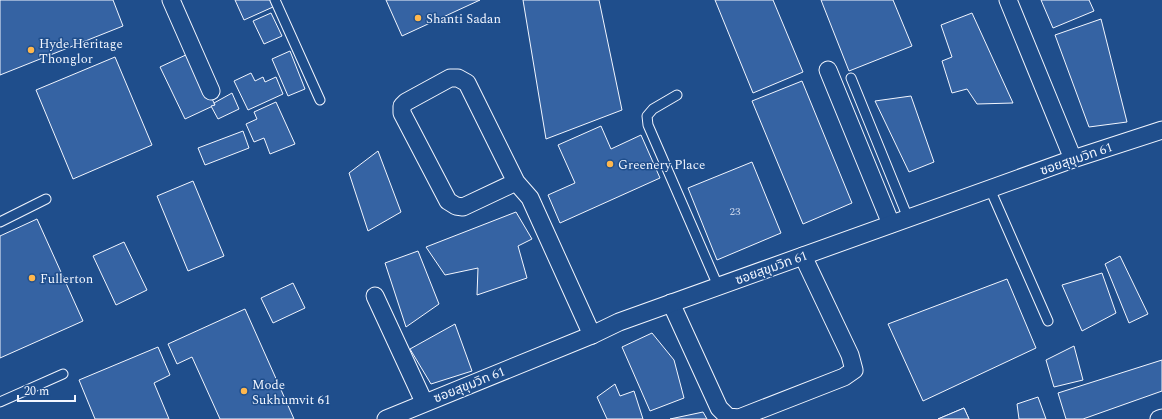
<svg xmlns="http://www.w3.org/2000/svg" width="1162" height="419" font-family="Spectral,'Noto Sans Thai',serif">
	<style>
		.building { fill: #3563a3; stroke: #f2f6ff }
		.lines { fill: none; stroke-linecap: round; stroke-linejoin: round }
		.service-casing { stroke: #f2f6ff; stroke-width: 11 }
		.minor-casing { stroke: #f2f6ff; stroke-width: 19 }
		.service { stroke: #1f4e8c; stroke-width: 9 }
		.minor { stroke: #1f4e8c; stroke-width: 17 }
		.poi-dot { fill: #ffb74d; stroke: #1f4e8c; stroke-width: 1.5 }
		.labels { text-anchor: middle; stroke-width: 3; stroke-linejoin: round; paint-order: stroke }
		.number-label { font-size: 11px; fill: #c3d1e8 }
		.poi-label { font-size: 13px; fill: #f2f6ff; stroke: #1f4e8c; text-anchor: start }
		.street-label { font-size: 13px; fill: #f2f6ff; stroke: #1f4e8c }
	</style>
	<rect width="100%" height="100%" fill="#1f4e8c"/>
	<!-- building -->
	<g class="building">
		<polygon points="0,0 113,0 123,26 0,75"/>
		<polygon points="235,0 270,0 273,7 244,20"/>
		<polygon points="386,0 480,0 402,36"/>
		<polygon points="523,0 599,0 622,110 546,139"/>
		<polygon points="715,0 773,0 803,72 753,93"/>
		<polygon points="821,0 893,0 912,46 849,71"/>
		<polygon points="1041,0 1089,0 1094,11 1053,28"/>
		<polygon points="271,13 282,36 264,44 253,21"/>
		<polygon points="972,13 1013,103 977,104 967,89 952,93 942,61 952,57 941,25"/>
		<polygon points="1101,19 1127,122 1089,127 1055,35"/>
		<polygon points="290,51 305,89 288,96 272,59"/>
		<polygon points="190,53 215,105 185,119 160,67"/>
		<polygon points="115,57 152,145 73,179 36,90"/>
		<polygon points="251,73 255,81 263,77 265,82 276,77 283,94 248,110 234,81"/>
		<polygon points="802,81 852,203 803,224 752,101"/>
		<polygon points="232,93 239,109 218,119 211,106 215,105 214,103"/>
		<polygon points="911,96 934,162 909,172 875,101"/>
		<polygon points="276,102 295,144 270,154 264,138 254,142 246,124 257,119 254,112"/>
		<polygon points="601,126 611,149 641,135 660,178 560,223 548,195 575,183 558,145"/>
		<polygon points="243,131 249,148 205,165 198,148"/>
		<polygon points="378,151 401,212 368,231 349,173"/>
		<polygon points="752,162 781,233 717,260 688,188"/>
		<polygon points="193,181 224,256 188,271 157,196"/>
		<polygon points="516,212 532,239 518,246 527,278 477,295 478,268 445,275 426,247"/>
		<polygon points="37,219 83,321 0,358 0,236"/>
		<polygon points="124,242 147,290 116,305 93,256"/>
		<polygon points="418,251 439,304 406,327 385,263"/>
		<polygon points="1120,256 1148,314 1129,323 1105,264"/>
		<polygon points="1102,273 1116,313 1082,331 1062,285"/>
		<polygon points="1007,279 1036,348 923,401 888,324"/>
		<polygon points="293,283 305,308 273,323 261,298"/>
		<polygon points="245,309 294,419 220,419 192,357 177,364 168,344"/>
		<polygon points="455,324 472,371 431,384 410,349"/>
		<polygon points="652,333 674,360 684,398 650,411 622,347"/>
		<polygon points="1074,346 1083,380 1054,387 1046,360"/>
		<polygon points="158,347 170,375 154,383 169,419 95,419 79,380"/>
		<polygon points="1162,360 1162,391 1083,419 1066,419 1058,393"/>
		<polygon points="615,384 620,396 634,391 643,419 607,419 597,397"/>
		<polygon points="1038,397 1046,419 1019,419 1017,404"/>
		<polygon points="964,408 969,419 938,419"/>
		<polygon points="964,408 969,419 938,419"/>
		<polygon points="703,412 707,419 670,419"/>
	</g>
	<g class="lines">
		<defs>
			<g id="service">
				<polyline points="275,0 320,100"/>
				<polyline points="851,78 908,218"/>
				<polyline points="677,95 653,109 647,116 648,125 718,286"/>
				<polyline points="990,189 1048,321"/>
				<polyline points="0,222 46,199"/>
				<polyline points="0,402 63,374"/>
			</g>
			<g id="minor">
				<polyline points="171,0 211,91"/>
				<polyline points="1008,0 1073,159"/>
				<polyline points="828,70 891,224"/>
				<polyline points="516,182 467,83 458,78 450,78 406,102 402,106 402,113 448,201 456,206 463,207 516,182 530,198 592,335"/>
				<polyline points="375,296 424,402"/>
				<polyline points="671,303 719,408 728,417 739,418 844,377 854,370 850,355 803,256"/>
				<polyline points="386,419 592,335 619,322 1073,159 1162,130"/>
				<polyline points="1159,419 1162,418"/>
			</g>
		</defs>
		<!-- service casing -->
		<use href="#service" class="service-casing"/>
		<!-- minor casing -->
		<use href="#minor" class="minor-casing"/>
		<!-- service -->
		<use href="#service" class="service"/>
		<!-- minor -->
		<use href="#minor" class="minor"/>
	</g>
	<!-- markers -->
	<g class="poi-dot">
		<circle cx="418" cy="18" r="4"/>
		<circle cx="31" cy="50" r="4"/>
		<circle cx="610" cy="164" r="4"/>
		<circle cx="32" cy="278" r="4"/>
		<circle cx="244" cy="391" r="4"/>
	</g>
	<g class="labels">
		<!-- number labels -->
		<g class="number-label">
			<text x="735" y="215">23</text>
		</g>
		<!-- poi labels -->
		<g class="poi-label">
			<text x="426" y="23">Shanti Sadan</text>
			<text x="39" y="48">Hyde Heritage<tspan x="39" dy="15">Thonglor</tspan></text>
			<text x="618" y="169">Greenery Place</text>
			<text x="40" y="283">Fullerton</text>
			<text x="252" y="389">Mode<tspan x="252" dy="15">Sukhumvit 61</tspan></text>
		</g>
		<!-- street labels -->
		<g class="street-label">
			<text transform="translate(1076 158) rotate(-19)" y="5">ซอยสุขุมวิท 61</text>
			<text transform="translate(771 267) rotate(-20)" y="5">ซอยสุขุมวิท 61</text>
			<text transform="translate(469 384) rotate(-22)" y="5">ซอยสุขุมวิท 61</text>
		</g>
	</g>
	<!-- scale -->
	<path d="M18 395v6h57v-6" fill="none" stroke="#f2f6ff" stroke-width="2"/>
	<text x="24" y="395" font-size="12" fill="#f2f6ff" stroke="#1f4e8c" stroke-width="3" paint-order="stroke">20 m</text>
</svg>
